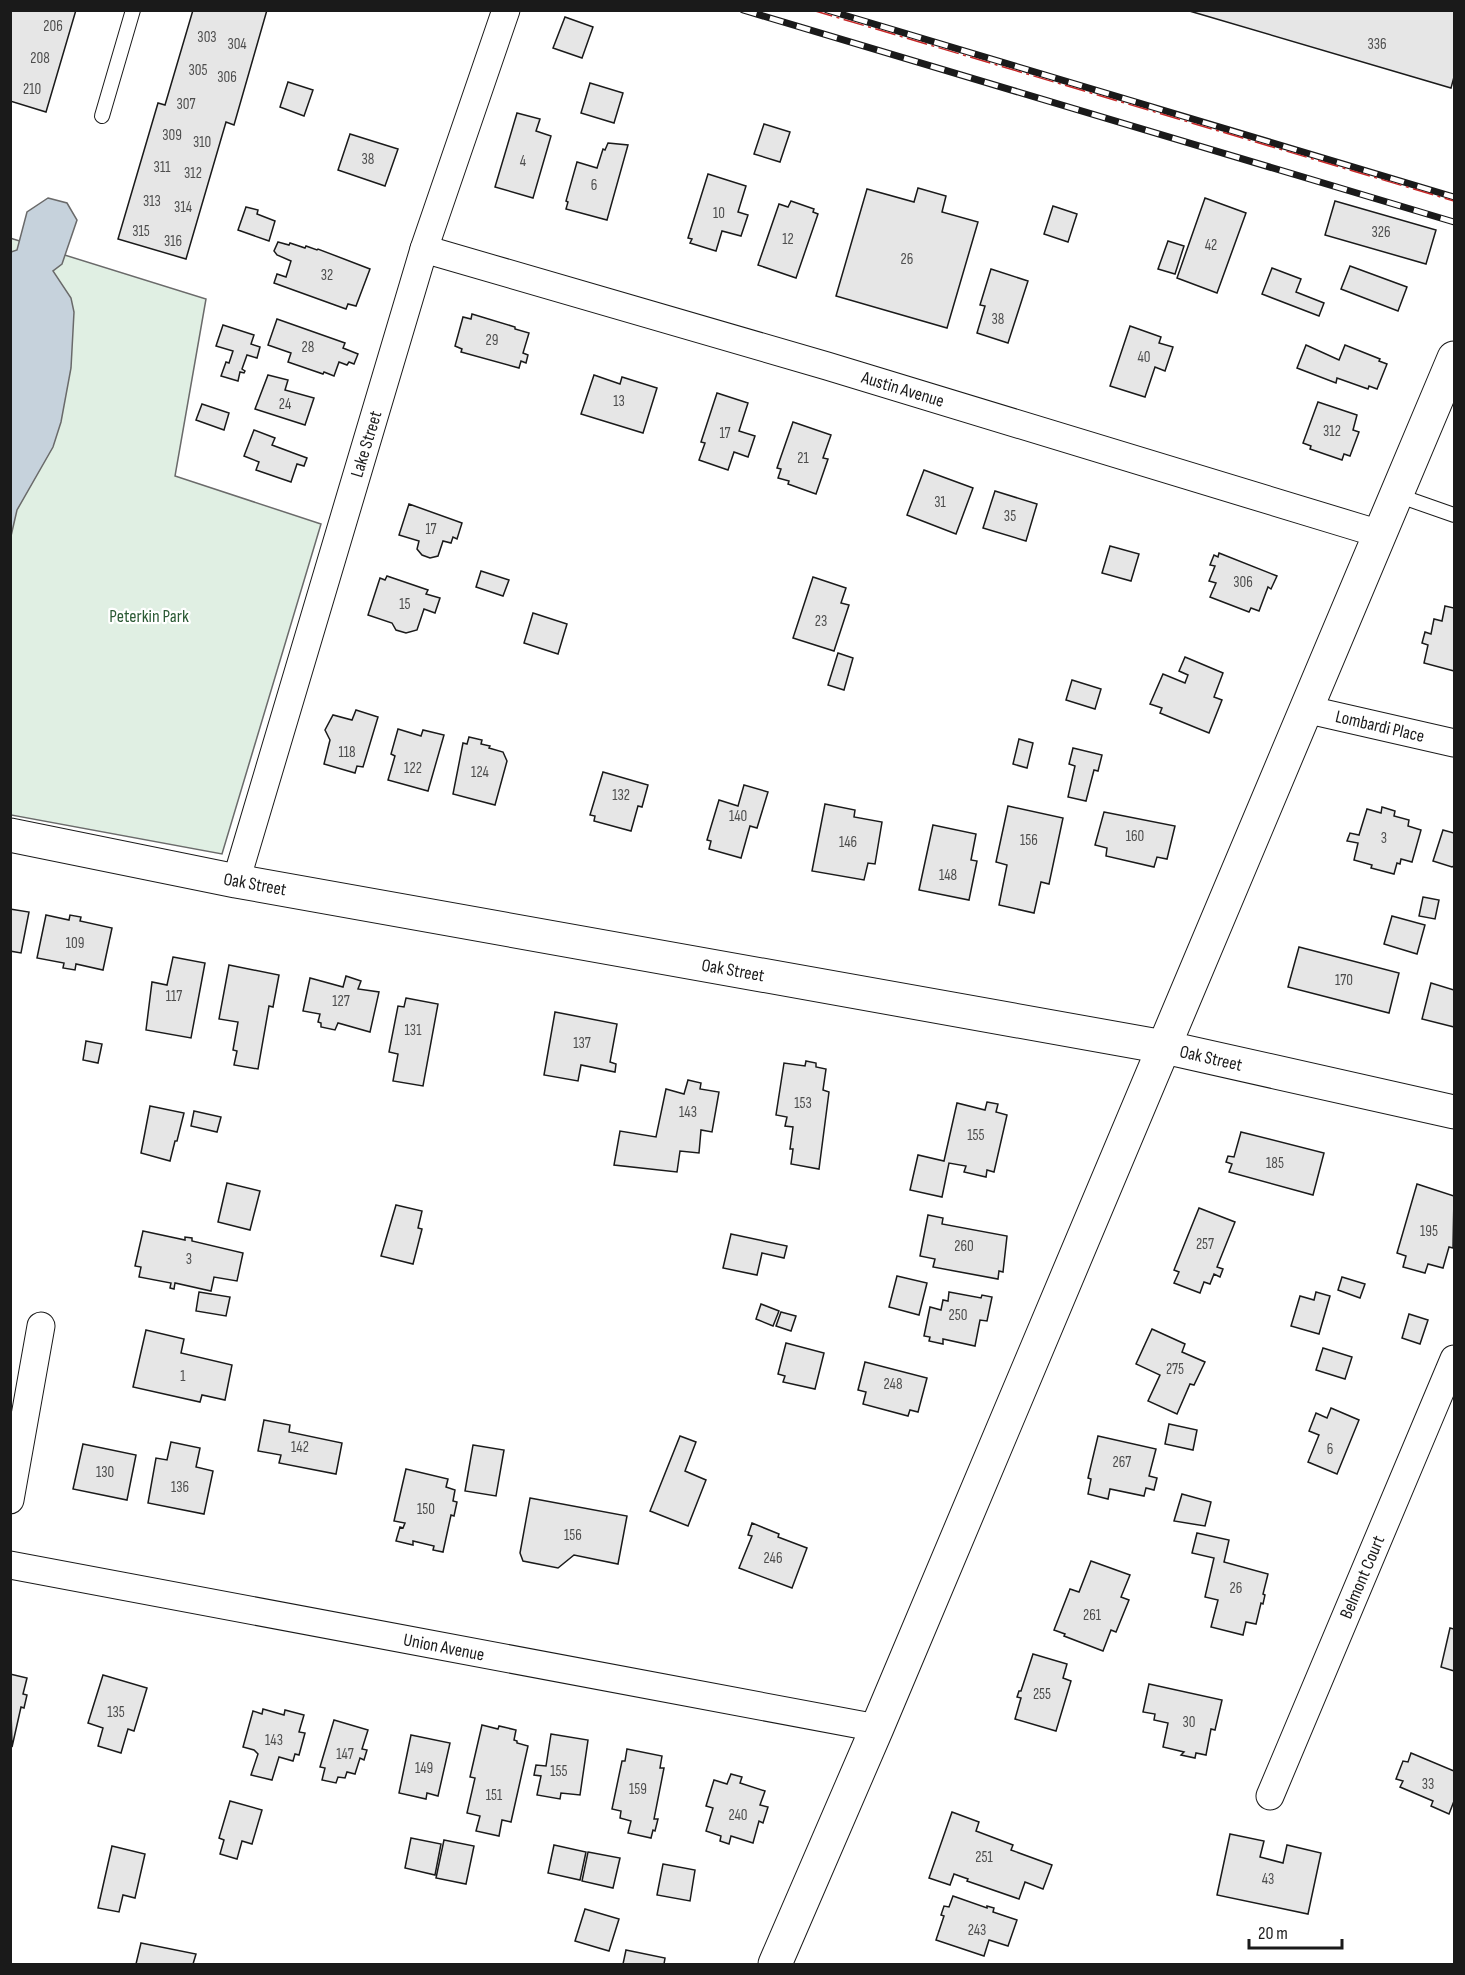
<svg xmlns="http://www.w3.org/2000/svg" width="1465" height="1975" font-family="'Sofia Sans Condensed',sans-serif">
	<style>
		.green { fill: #e0efe3; stroke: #6a6a6a; stroke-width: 1.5 }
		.water { fill: #c6d2dc; stroke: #6a6a6a; stroke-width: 1.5 }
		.building { fill: #e6e6e6; stroke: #1a1a1a; stroke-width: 1.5 }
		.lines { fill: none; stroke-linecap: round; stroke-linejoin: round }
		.service-casing { stroke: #1a1a1a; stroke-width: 16 }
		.minor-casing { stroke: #1a1a1a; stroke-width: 29 }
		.secondary-casing { stroke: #1a1a1a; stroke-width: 35 }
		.service { stroke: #fff; stroke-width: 14 }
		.minor { stroke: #fff; stroke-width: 27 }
		.secondary { stroke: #fff; stroke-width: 33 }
		.rail-casing { stroke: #1a1a1a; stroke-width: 7 }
		.rail { stroke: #fff; stroke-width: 4.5; stroke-dasharray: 14; stroke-linecap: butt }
		.power { stroke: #c62828; stroke-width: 1.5; stroke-dasharray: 21 4.5 3 4.5; stroke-linecap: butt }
		.labels { text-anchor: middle; stroke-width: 4.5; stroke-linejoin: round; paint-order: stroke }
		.number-label { font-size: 15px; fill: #4d4d4d }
		.street-label { font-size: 18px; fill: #1a1a1a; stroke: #fff }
		.park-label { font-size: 18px; fill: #2b5a34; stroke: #fff }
	</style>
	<rect width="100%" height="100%" fill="#fff"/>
	<!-- green -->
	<polygon class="green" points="10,238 206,299 175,476 321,524 222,854 11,815"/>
	<!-- water -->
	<polygon class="water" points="48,198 67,203 77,220 62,264 53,271 71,298 74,312 71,368 61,422 53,447 17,510 11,536 11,252 17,250 27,212"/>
	<!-- building -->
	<g class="building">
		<polygon points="10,10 76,10 46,112 10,101"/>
		<polygon points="193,10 267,10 234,125 226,122 186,259 118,239 158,103 165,105"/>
		<polygon points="1186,10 1454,10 1454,77 1451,88"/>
		<polygon points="565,17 593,27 582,58 553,48"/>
		<polygon points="288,82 313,90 304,116 280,107"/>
		<polygon points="590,83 623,93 614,123 581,113"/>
		<polygon points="517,113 540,119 536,131 551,136 533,198 495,187"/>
		<polygon points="764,124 790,132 780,162 754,154"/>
		<polygon points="350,134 398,149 385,186 338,170"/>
		<polygon points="608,143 628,145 607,220 566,209 568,202 566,201 577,162 597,168 603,149 605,150"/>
		<polygon points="708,174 746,186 738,212 748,215 741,236 722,231 716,251 690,243 692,239 688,238"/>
		<polygon points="918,188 946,196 942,212 978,222 947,328 836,296 867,189 914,202"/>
		<polygon points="1205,198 1246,213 1217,293 1177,278"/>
		<polygon points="791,201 814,209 813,212 818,214 796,278 758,265 779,204 788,207"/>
		<polygon points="1335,201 1436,230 1426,264 1325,235"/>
		<polygon points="1053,206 1077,214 1068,242 1044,234"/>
		<polygon points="246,207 258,210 257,214 275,221 269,241 238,230"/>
		<polygon points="1168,241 1184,246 1175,274 1158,269"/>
		<polygon points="278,242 289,245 290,243 305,248 306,246 317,250 318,249 370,269 356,306 348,304 346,309 274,283 277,274 286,277 291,261 277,255 274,251"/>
		<polygon points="1350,266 1407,287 1398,311 1341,289"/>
		<polygon points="1272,268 1301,279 1296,292 1324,303 1319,316 1262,294"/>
		<polygon points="991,269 1028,281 1008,343 977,333 985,306 980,305"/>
		<polygon points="472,314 515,327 515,329 529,333 523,353 528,355 526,363 521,361 519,368 461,352 462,349 455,346 463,317 471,319"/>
		<polygon points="277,319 345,343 343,348 358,354 354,364 349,362 347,365 339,362 334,376 324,372 323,374 288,362 291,353 268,345"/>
		<polygon points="223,325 254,335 251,344 260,347 257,358 247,355 242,369 245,371 244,373 240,372 238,381 221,376 226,362 229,363 233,351 216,346"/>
		<polygon points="1130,326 1161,337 1159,343 1173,347 1165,371 1155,367 1145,397 1110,386"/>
		<polygon points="1306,345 1339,360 1345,345 1380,359 1379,361 1387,364 1377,389 1369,386 1368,389 1337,378 1336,383 1297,368"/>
		<polygon points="268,375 288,380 285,390 314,398 305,425 255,409"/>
		<polygon points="594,375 620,384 622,377 657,388 643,433 581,414"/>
		<polygon points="717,393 748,403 739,431 755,436 748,457 734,452 728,470 699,460 705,443 701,442"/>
		<polygon points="1318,402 1357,415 1353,430 1359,432 1350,456 1344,454 1342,460 1310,449 1311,446 1303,443"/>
		<polygon points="202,404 229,413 224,430 196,420"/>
		<polygon points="793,422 831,435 823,458 828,459 816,494 788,484 789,481 778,478 781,469 777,468"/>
		<polygon points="254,430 275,438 272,445 307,458 304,466 297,464 291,482 256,470 259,462 244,456"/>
		<polygon points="924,470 973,488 956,534 907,515"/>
		<polygon points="995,491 1037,504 1026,541 983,528"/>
		<polygon points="409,504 462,523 457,539 453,537 451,543 443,541 438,556 430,558 422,555 417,549 419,541 399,535"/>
		<polygon points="1110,546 1139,554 1131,581 1102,573"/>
		<polygon points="1219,553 1277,576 1271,589 1268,587 1259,611 1251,608 1249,612 1210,597 1216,583 1209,581 1215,566 1210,565 1214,555 1218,557"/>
		<polygon points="481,571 509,580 503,596 476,587"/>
		<polygon points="387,576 428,590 426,594 440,598 435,613 424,609 417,630 406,633 396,630 392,623 368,615 380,578 385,580"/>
		<polygon points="813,577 846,588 841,603 849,605 834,651 793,638"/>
		<polygon points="1445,606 1454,608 1454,671 1424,663 1428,645 1422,643 1425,632 1431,634 1434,619 1442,621"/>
		<polygon points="533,613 567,624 558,654 524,643"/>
		<polygon points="838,653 853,658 844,690 828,685"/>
		<polygon points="1185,657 1223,673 1214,697 1222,700 1209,733 1160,713 1162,708 1150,704 1163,674 1185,683 1188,675 1179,671"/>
		<polygon points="1072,680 1101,689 1095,709 1066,700"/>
		<polygon points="356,710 378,717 363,767 357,766 355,773 324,764 330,740 325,730 333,715 352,720"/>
		<polygon points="398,729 421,736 423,730 444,735 428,791 388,780 395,756 391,754"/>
		<polygon points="469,737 482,740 481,744 490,746 489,748 503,752 507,761 495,805 453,794 463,743 467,744"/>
		<polygon points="1019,739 1033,743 1027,768 1013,764"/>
		<polygon points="1073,748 1102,755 1098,771 1094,770 1086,801 1068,797 1075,766 1069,764"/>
		<polygon points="603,772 648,785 642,807 638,806 631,831 594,821 595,816 590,815"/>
		<polygon points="744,785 768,792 757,828 750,826 741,858 709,849 711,841 707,840 719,800 738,806"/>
		<polygon points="825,804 855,810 854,817 882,822 875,864 868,863 864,880 812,871"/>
		<polygon points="1008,806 1063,818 1049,884 1041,882 1034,913 999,905 1007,865 996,862"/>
		<polygon points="1382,807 1395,811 1394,816 1409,820 1408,826 1421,830 1412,862 1401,859 1400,864 1397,863 1394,874 1371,868 1372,865 1354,860 1358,843 1347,841 1350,833 1359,835 1367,809 1381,813"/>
		<polygon points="1104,812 1175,826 1167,859 1157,857 1154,867 1106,856 1107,848 1095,845"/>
		<polygon points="933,825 976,834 971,860 977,861 969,900 919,890"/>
		<polygon points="1443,830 1454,833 1454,866 1452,867 1433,861"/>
		<polygon points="1423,897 1439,900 1435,919 1419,916"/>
		<polygon points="10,909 29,912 21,953 10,951"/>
		<polygon points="46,915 69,920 70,915 81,917 80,921 112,928 103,970 76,964 75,970 63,968 64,963 37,958"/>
		<polygon points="1392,916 1425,925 1417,954 1384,944"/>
		<polygon points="1299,947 1399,973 1389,1013 1288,987"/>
		<polygon points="173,957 205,963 191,1038 146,1030 152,982 167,985"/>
		<polygon points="229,965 279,975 273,1007 269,1006 258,1069 234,1065 237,1051 233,1050 238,1022 219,1019"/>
		<polygon points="346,976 361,981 358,989 379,992 370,1032 338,1023 335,1030 321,1027 321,1023 318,1022 320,1014 303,1011 310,978 343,987"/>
		<polygon points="1431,983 1454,990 1454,1027 1422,1019"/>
		<polygon points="406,998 438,1004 423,1086 393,1081 398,1054 389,1052 398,1006 404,1007"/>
		<polygon points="555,1012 617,1024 610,1062 616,1064 615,1072 581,1065 578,1081 544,1075"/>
		<polygon points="86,1041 102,1044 98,1063 83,1060"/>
		<polygon points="806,1061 816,1063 816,1067 826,1069 823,1090 829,1092 819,1169 791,1164 793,1149 790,1149 793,1127 785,1126 787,1117 776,1115 784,1063 805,1066"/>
		<polygon points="688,1080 701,1083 700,1089 719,1092 712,1132 701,1130 699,1153 680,1151 677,1172 614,1165 620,1131 656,1137 666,1089 684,1094"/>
		<polygon points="987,1102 998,1104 996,1112 1007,1115 994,1172 987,1170 986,1177 964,1172 966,1166 949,1163 942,1197 910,1190 918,1155 944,1161 957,1103 985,1110"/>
		<polygon points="150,1106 184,1113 177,1141 175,1141 170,1161 141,1153"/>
		<polygon points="194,1111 221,1117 217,1132 191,1126"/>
		<polygon points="1241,1132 1324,1153 1313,1195 1229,1172 1232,1164 1226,1162 1228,1156 1234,1157"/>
		<polygon points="227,1183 260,1191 250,1230 218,1222"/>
		<polygon points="1417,1184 1454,1196 1453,1248 1449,1247 1443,1268 1428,1264 1425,1273 1403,1267 1406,1256 1397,1253"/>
		<polygon points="396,1205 422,1211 418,1228 422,1229 413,1264 381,1256"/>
		<polygon points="1199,1208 1235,1222 1217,1267 1223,1269 1220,1277 1214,1274 1210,1284 1204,1282 1200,1293 1174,1283 1179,1272 1174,1270"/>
		<polygon points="928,1215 943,1218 942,1224 1007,1236 1003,1272 999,1271 998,1279 933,1267 935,1259 920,1256"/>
		<polygon points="143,1231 185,1240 185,1237 192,1238 192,1241 243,1253 237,1281 214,1277 211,1291 175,1283 174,1289 170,1288 171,1283 139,1277 141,1267 135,1266"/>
		<polygon points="731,1234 787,1246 784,1258 762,1253 757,1275 723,1268"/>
		<polygon points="897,1276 927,1283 919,1315 889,1307"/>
		<polygon points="1342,1277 1365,1284 1360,1298 1338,1290"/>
		<polygon points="199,1292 230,1297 226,1316 196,1311"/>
		<polygon points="949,1292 981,1298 982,1295 992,1297 987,1321 980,1320 975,1346 943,1339 943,1344 929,1341 930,1337 924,1336 930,1307 941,1310 943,1300 948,1301"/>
		<polygon points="1316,1292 1330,1296 1319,1334 1291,1326 1300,1296 1314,1300"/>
		<polygon points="761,1304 779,1311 773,1326 756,1319"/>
		<polygon points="781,1312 796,1316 791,1331 776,1326"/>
		<polygon points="1409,1314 1428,1320 1420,1344 1402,1338"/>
		<polygon points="1152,1329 1185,1344 1182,1352 1205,1362 1194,1385 1190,1384 1177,1414 1148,1401 1160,1375 1136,1364"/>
		<polygon points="146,1330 184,1339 181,1353 232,1365 225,1400 202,1395 200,1402 133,1387"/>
		<polygon points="786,1343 824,1353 815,1389 783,1382 785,1376 778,1374"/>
		<polygon points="1323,1348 1352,1357 1345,1379 1316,1370"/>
		<polygon points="865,1362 927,1378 918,1412 910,1410 908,1416 863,1404 866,1392 858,1390"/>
		<polygon points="1331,1408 1359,1420 1337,1474 1308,1462 1319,1435 1309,1431 1316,1413 1327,1418"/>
		<polygon points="264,1420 290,1425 289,1432 342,1443 336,1474 279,1463 281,1455 258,1451"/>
		<polygon points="1169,1424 1197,1430 1193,1450 1165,1444"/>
		<polygon points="680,1436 696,1442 685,1471 706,1480 688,1526 650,1511"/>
		<polygon points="1098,1436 1156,1449 1149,1476 1157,1478 1154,1490 1146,1488 1144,1496 1110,1489 1108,1499 1088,1494 1091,1479 1088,1478"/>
		<polygon points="171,1442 200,1448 196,1467 213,1471 204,1514 148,1503 156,1458 167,1460"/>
		<polygon points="83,1444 136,1455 127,1500 73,1489"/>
		<polygon points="473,1445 504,1450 496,1496 465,1491"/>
		<polygon points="406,1469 448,1479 446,1487 455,1490 453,1501 457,1502 454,1516 451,1515 443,1552 433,1550 434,1546 413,1541 413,1545 396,1541 400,1527 403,1528 405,1523 394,1521"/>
		<polygon points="1182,1494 1211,1502 1205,1526 1174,1521"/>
		<polygon points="530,1498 627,1516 618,1564 574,1555 558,1568 523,1561 520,1553"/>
		<polygon points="752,1523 779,1534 778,1537 807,1548 792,1588 739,1568 752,1536 748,1535"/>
		<polygon points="1197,1533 1229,1540 1224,1562 1268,1574 1263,1594 1265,1595 1263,1604 1261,1603 1256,1624 1246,1622 1243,1635 1211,1627 1218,1600 1205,1597 1214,1558 1192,1553"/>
		<polygon points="1091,1561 1130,1575 1121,1597 1129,1600 1116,1632 1111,1630 1103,1651 1064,1636 1065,1634 1054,1630 1070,1589 1079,1592"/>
		<polygon points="1450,1628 1454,1629 1454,1671 1441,1667"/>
		<polygon points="1033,1654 1067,1664 1063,1678 1071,1681 1056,1731 1015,1719 1021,1698 1017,1697 1019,1691 1021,1691"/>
		<polygon points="10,1674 27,1678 23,1694 27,1695 24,1708 21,1707 12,1747"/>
		<polygon points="103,1675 147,1688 134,1731 128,1729 121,1753 98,1746 103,1728 88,1723"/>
		<polygon points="1149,1684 1222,1700 1215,1730 1211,1729 1206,1755 1196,1753 1195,1758 1181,1755 1184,1752 1163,1747 1168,1723 1154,1720 1155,1714 1143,1712"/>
		<polygon points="263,1709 284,1715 285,1710 304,1715 299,1732 305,1733 299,1755 295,1754 293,1761 279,1757 272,1780 251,1775 258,1754 254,1750 243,1747 253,1711 262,1714"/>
		<polygon points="334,1720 368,1730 362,1749 367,1750 364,1760 360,1758 355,1774 347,1772 345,1778 338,1777 336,1783 322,1780 325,1768 320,1767"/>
		<polygon points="482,1725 498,1729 499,1726 516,1730 514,1740 517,1741 517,1743 528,1746 511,1822 502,1820 499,1836 476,1831 480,1816 467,1813 475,1778 470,1777"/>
		<polygon points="551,1734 588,1740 580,1795 561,1793 560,1799 537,1795 541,1776 534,1775 536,1765 546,1766"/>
		<polygon points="411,1735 450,1743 438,1796 427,1793 426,1799 399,1793"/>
		<polygon points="627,1749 662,1756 660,1768 664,1768 654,1819 658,1819 655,1831 653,1830 651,1838 628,1833 631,1821 620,1818 621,1811 612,1809 622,1761 625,1761"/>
		<polygon points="1411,1753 1454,1771 1454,1801 1449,1814 1431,1806 1433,1801 1400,1787 1403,1781 1396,1779 1403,1761 1408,1762"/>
		<polygon points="731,1774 742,1777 740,1783 765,1791 760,1805 768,1807 763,1823 759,1821 753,1843 731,1836 729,1844 720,1841 721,1836 706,1831 713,1808 706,1806 714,1780 727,1784"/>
		<polygon points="230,1801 262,1810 252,1844 242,1841 237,1859 220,1854 224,1840 219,1838"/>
		<polygon points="952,1812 979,1822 976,1831 1013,1845 1011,1850 1052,1865 1043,1889 1025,1882 1019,1899 967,1881 968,1879 954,1874 950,1885 929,1878"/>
		<polygon points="1230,1834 1264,1841 1260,1857 1283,1863 1287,1845 1321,1853 1308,1914 1217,1895"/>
		<polygon points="411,1838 441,1844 435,1875 405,1868"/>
		<polygon points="444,1840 474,1846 466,1884 436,1878"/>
		<polygon points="554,1845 586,1852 580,1880 548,1873"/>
		<polygon points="112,1846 145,1854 135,1898 123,1895 119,1912 98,1908"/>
		<polygon points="588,1852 620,1858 613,1888 582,1881"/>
		<polygon points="663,1864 695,1870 690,1901 657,1895"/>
		<polygon points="953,1896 987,1908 987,1906 994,1908 993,1912 1017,1920 1008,1946 989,1940 984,1956 936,1940 944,1916 941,1915 944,1906 949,1907"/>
		<polygon points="585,1909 619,1919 609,1951 575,1941"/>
		<polygon points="141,1943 196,1954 193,1964 136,1964"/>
		<polygon points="626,1950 665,1958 664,1964 623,1964"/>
	</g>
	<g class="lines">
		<defs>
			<g id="service">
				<polyline points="102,116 133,10"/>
				<polyline points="1397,495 1454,515"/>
			</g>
			<g id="minor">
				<polyline points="424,249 827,366 1380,534"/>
				<polyline points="1305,709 1454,743"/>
				<polyline points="236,881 424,249 506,10"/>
				<polyline points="10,1500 41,1326"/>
				<polyline points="10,1565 877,1728"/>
				<polyline points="1270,1796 1454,1359"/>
			</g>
			<g id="secondary">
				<polyline points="10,835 236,881 1164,1047 1454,1112"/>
				<polyline points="775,1964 877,1728 1454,358"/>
			</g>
		</defs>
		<!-- service casing -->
		<use href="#service" class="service-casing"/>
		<!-- minor casing -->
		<use href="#minor" class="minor-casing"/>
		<!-- secondary casing -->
		<use href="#secondary" class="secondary-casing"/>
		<!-- service -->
		<use href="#service" class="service"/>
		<!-- minor -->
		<use href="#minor" class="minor"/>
		<!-- secondary -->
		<use href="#secondary" class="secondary"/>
		<defs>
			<g id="rail">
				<polyline points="743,10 1454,222"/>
				<polyline points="827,10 1454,197"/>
			</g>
		</defs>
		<!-- rail casing -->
		<use href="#rail" class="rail-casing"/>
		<!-- rail -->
		<use href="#rail" class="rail"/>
		<!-- power -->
		<polyline class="power" points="812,10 1454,201"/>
	</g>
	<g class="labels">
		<!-- number labels -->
		<g class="number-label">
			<text x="53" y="31">206</text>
			<text x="207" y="42">303</text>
			<text x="237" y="49">304</text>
			<text x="1377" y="49">336</text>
			<text x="40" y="63">208</text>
			<text x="198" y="75">305</text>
			<text x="227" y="82">306</text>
			<text x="32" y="94">210</text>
			<text x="186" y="109">307</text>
			<text x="172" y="140">309</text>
			<text x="202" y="147">310</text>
			<text x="368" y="164">38</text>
			<text x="523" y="166">4</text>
			<text x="162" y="172">311</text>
			<text x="193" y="178">312</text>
			<text x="594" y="190">6</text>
			<text x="152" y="206">313</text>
			<text x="183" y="212">314</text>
			<text x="719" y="218">10</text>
			<text x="141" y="236">315</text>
			<text x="1381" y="237">326</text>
			<text x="788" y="244">12</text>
			<text x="173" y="246">316</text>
			<text x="1211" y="250">42</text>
			<text x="907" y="264">26</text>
			<text x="327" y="280">32</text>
			<text x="998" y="324">38</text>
			<text x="492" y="345">29</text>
			<text x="308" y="352">28</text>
			<text x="1144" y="362">40</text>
			<text x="619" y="406">13</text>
			<text x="285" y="409">24</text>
			<text x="1332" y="436">312</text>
			<text x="725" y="438">17</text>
			<text x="803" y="463">21</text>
			<text x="940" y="507">31</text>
			<text x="1010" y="521">35</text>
			<text x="431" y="534">17</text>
			<text x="1243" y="587">306</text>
			<text x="405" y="609">15</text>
			<text x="821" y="626">23</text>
			<text x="347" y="757">118</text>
			<text x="413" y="773">122</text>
			<text x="480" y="777">124</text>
			<text x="621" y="800">132</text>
			<text x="738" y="821">140</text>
			<text x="1135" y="841">160</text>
			<text x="1384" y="843">3</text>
			<text x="1029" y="845">156</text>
			<text x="848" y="847">146</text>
			<text x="948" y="880">148</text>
			<text x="75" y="948">109</text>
			<text x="1344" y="985">170</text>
			<text x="174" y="1001">117</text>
			<text x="341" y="1006">127</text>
			<text x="413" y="1035">131</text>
			<text x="582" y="1048">137</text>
			<text x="803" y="1108">153</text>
			<text x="688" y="1117">143</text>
			<text x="976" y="1140">155</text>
			<text x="1275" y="1168">185</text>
			<text x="1429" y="1236">195</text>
			<text x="1205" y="1249">257</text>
			<text x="964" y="1251">260</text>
			<text x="189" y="1264">3</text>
			<text x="958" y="1320">250</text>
			<text x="1175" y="1374">275</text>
			<text x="183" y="1381">1</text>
			<text x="893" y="1389">248</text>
			<text x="300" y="1452">142</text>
			<text x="1330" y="1454">6</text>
			<text x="1122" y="1467">267</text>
			<text x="105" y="1477">130</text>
			<text x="180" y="1492">136</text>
			<text x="426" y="1514">150</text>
			<text x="573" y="1540">156</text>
			<text x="773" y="1563">246</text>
			<text x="1236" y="1593">26</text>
			<text x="1092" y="1620">261</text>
			<text x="1042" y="1699">255</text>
			<text x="116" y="1717">135</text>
			<text x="1189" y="1727">30</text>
			<text x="274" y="1745">143</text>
			<text x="345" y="1759">147</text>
			<text x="424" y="1773">149</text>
			<text x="559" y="1776">155</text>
			<text x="1428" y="1789">33</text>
			<text x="638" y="1794">159</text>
			<text x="494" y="1800">151</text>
			<text x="738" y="1820">240</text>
			<text x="984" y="1862">251</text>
			<text x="1268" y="1884">43</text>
			<text x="977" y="1935">243</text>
		</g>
		<!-- street labels -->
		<g class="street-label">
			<text transform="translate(903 389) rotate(17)" y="6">Austin Avenue</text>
			<text transform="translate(366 444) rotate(-73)" y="6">Lake Street</text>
			<text transform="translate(1380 726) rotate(13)" y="6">Lombardi Place</text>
			<text transform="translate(255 884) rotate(10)" y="6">Oak Street</text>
			<text transform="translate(733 970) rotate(10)" y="6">Oak Street</text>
			<text transform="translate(1211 1058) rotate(13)" y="6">Oak Street</text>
			<text transform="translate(1362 1577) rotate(-67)" y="6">Belmont Court</text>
			<text transform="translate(444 1647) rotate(11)" y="6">Union Avenue</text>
		</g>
		<!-- park labels -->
		<g class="park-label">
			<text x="149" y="622">Peterkin Park</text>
		</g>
	</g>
	<!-- border -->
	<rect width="1465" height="1975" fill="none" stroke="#1a1a1a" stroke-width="24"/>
	<!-- scale -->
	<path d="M1249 1939v9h93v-9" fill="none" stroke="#1a1a1a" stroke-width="3"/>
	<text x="1258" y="1939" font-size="18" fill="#1a1a1a" stroke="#ffffff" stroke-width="4.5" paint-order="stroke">20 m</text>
</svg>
